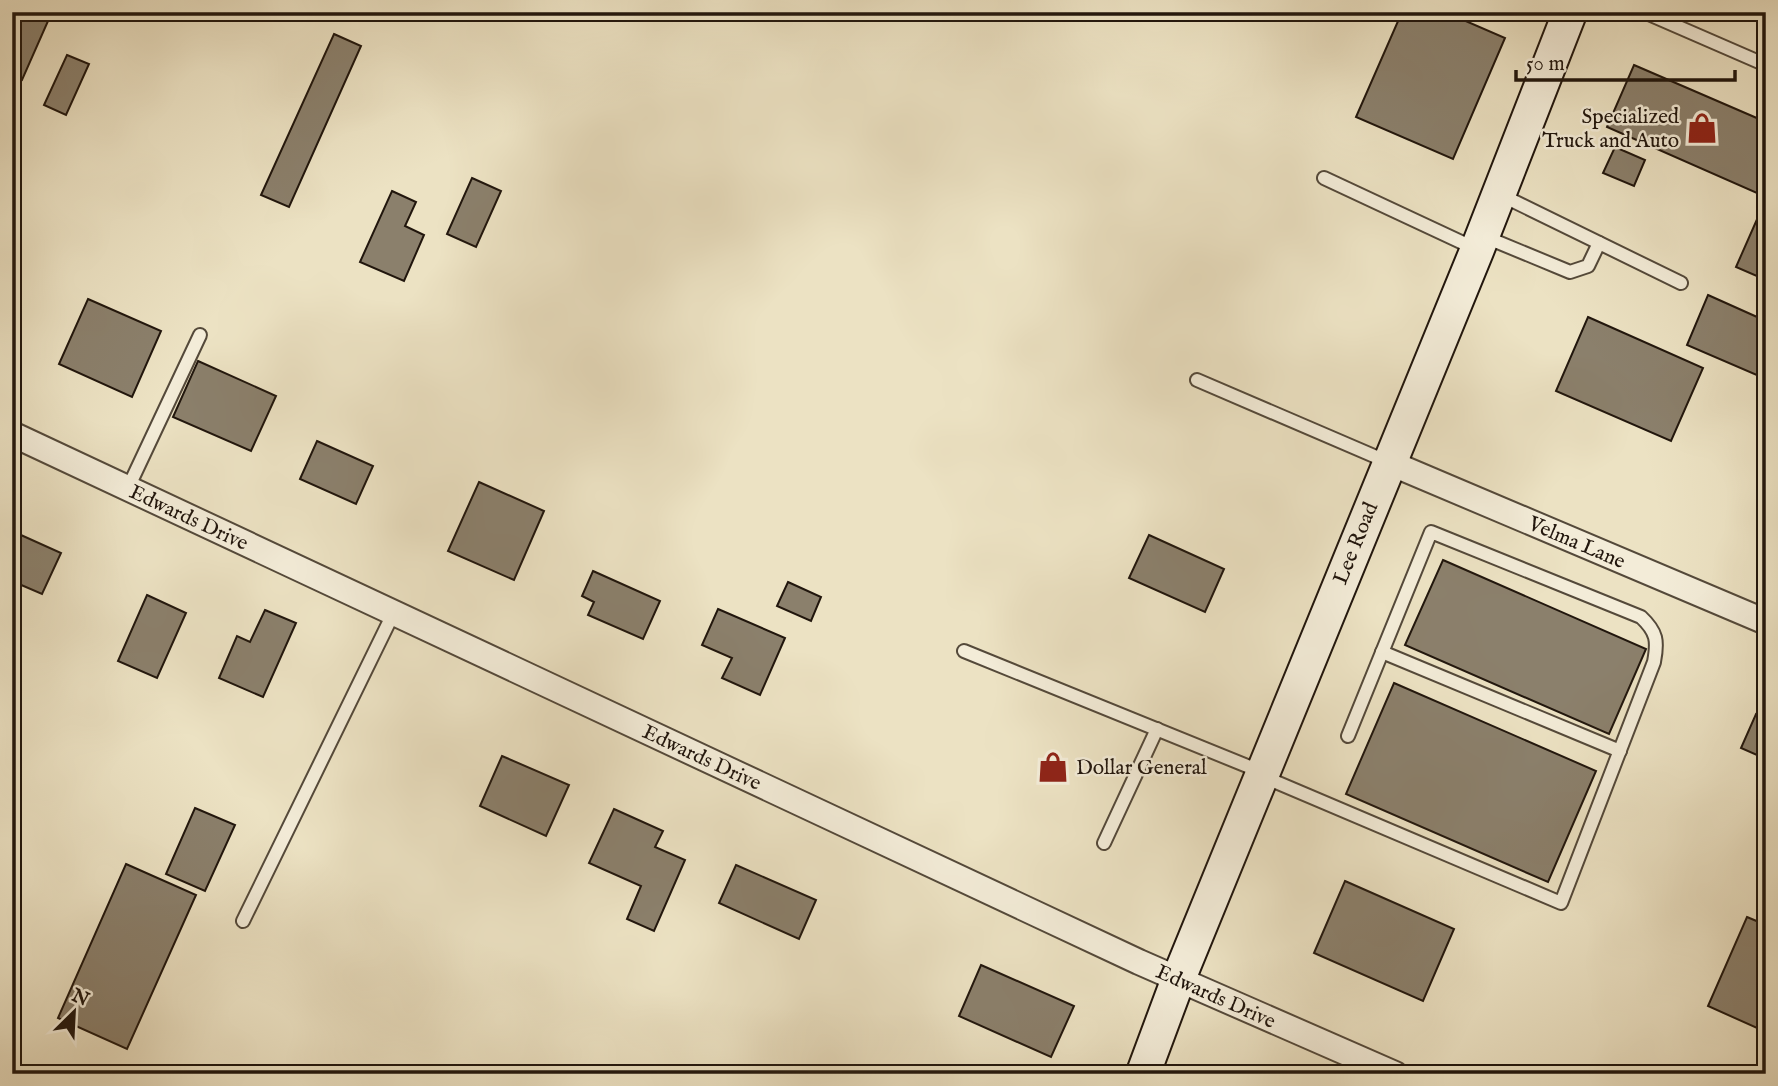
<svg xmlns="http://www.w3.org/2000/svg" width="1778" height="1086" font-family="'IM FELL English',serif">
	<style>
		.building { fill: #8b806c; stroke: #21160d; stroke-width: 2 }
		.lines { fill: none; stroke-linecap: round; stroke-linejoin: round }
		.service-casing { stroke: #54493a; stroke-width: 16 }
		.minor-casing { stroke: #54493a; stroke-width: 28 }
		.secondary-casing { stroke: #21160d; stroke-width: 37 }
		.service { stroke: #f3ecd8; stroke-width: 12 }
		.minor { stroke: #f3ecd8; stroke-width: 24 }
		.secondary { stroke: #f3ecd8; stroke-width: 33 }
		.labels { text-anchor: middle; stroke-width: 5; stroke-linejoin: round; paint-order: stroke }
		.poi-label { font-size: 21px; fill: #21160d; stroke: #f3ecd8; text-anchor: end }
		.street-label { font-size: 21px; fill: #21160d; stroke: #f3ecd8 }
	</style>
	<rect width="100%" height="100%" fill="#ece2c3"/>
	<filter id="stains"><feTurbulence type="fractalNoise" baseFrequency=".00286" numOctaves="4"/><feColorMatrix values="0 0 0 0 .2 0 0 0 0 .09 0 0 0 0 .02 0 0 0 .5 -.17"/></filter>
	<radialGradient id="worn" r=".72"><stop offset=".6" stop-color="#630" stop-opacity="0"/><stop offset="1" stop-color="#630" stop-opacity=".3"/></radialGradient>
	<!-- building -->
	<g class="building">
		<polygon points="12,12 52,12 22,80 12,75"/>
		<polygon points="1402,12 1445,12 1505,38 1453,159 1356,117"/>
		<polygon points="334,34 361,46 289,207 261,195"/>
		<polygon points="67,55 89,64 66,115 44,105"/>
		<polygon points="1634,65 1766,122 1766,197 1607,127"/>
		<polygon points="1615,147 1645,160 1634,186 1603,173"/>
		<polygon points="472,178 501,191 476,247 447,234"/>
		<polygon points="392,191 416,202 405,226 424,235 404,281 360,262"/>
		<polygon points="1762,208 1766,209 1766,280 1736,267"/>
		<polygon points="1708,295 1766,321 1766,379 1687,345"/>
		<polygon points="88,299 161,331 132,397 59,364"/>
		<polygon points="1588,317 1703,368 1671,441 1556,391"/>
		<polygon points="198,361 276,396 251,451 173,417"/>
		<polygon points="317,441 373,466 356,504 300,479"/>
		<polygon points="479,482 544,511 514,580 448,551"/>
		<polygon points="12,531 61,553 42,594 12,581"/>
		<polygon points="1149,535 1224,569 1205,612 1129,578"/>
		<polygon points="1443,560 1646,649 1609,734 1405,645"/>
		<polygon points="593,571 660,601 643,639 588,615 594,602 582,596"/>
		<polygon points="788,582 821,597 811,621 777,606"/>
		<polygon points="147,595 186,613 157,678 118,661"/>
		<polygon points="718,609 785,638 760,695 722,678 732,658 702,645"/>
		<polygon points="265,610 296,623 263,697 219,678 237,636 250,642"/>
		<polygon points="1394,683 1596,771 1548,882 1346,794"/>
		<polygon points="1756,714 1766,719 1766,759 1741,748"/>
		<polygon points="502,756 569,785 546,836 480,806"/>
		<polygon points="195,808 235,825 205,891 166,874"/>
		<polygon points="614,809 663,831 655,847 685,860 654,931 627,919 641,886 589,863"/>
		<polygon points="126,864 196,895 127,1049 58,1018"/>
		<polygon points="736,865 816,900 799,939 719,903"/>
		<polygon points="1345,881 1454,929 1423,1001 1314,953"/>
		<polygon points="1747,917 1766,925 1766,1032 1708,1006"/>
		<polygon points="981,965 1074,1006 1051,1057 959,1016"/>
	</g>
	<g class="lines">
		<defs>
			<g id="service">
				<polyline points="1644,12 1766,65"/>
				<polyline points="1324,178 1476,249"/>
				<polyline points="1499,194 1681,283"/>
				<polyline points="1483,236 1570,272 1588,266 1599,243"/>
				<polyline points="1197,380 1388,462"/>
				<polyline points="128,488 200,335"/>
				<polyline points="964,651 1262,772"/>
				<polyline points="1382,652 1620,751"/>
				<path d="M1264,777L1561,903L1654,662C1658,641 1657,632 1641,617L1431,532L1348,736"/>
				<polyline points="1104,843 1157,729"/>
				<polyline points="243,921 394,612"/>
			</g>
			<g id="minor">
				<polyline points="12,434 1139,962 1395,1074"/>
				<polyline points="1388,462 1766,622"/>
			</g>
			<polyline id="secondary" points="1143,1074 1178,980 1477,250 1570,12"/>
		</defs>
		<!-- service casing -->
		<use href="#service" class="service-casing"/>
		<!-- minor casing -->
		<use href="#minor" class="minor-casing"/>
		<!-- secondary casing -->
		<use href="#secondary" class="secondary-casing"/>
		<!-- service -->
		<use href="#service" class="service"/>
		<!-- minor -->
		<use href="#minor" class="minor"/>
		<!-- secondary -->
		<use href="#secondary" class="secondary"/>
	</g>
	<!-- icons -->
	<defs>
		<symbol id="shop-bare" viewBox="-9 -9 18 18"><path d="M-5-2.5h2.3a2.7 3.5 0 0 1 5.4 0H5L5.5 6h-11ZM-1.5-2.5h3a1.5 2.3 0 0 0-3 0Z" fill="#8f2418" stroke="#f3ecd8" stroke-width="2.5" paint-order="stroke"/></symbol>
	</defs>
	<g fill-rule="evenodd">
		<use href="#shop-bare" x="1680" y="106" width="44" height="44"/>
		<use href="#shop-bare" x="1031" y="745" width="44" height="44"/>
	</g>
	<g class="labels">
		<!-- poi labels -->
		<g class="poi-label">
			<text x="1679" y="123">Specialized<tspan x="1679" dy="24">Truck and Auto</tspan></text>
			<text x="1076" y="774" text-anchor="start">Dollar General</text>
		</g>
		<!-- street labels -->
		<g class="street-label">
			<text transform="translate(189 517) rotate(25)" y="7">Edwards Drive</text>
			<text transform="translate(1577 542) rotate(23)" y="7">Velma Lane</text>
			<text transform="translate(1355 543) rotate(-68)" y="7">Lee Road</text>
			<text transform="translate(702 757) rotate(25)" y="7">Edwards Drive</text>
			<text transform="translate(1216 996) rotate(24)" y="7">Edwards Drive</text>
		</g>
	</g>
	<!-- margin -->
	<rect width="1778" height="1086" fill="none" stroke="#ece2c3" stroke-width="42"/>
	<rect x="14" y="14" width="1750" height="1058" fill="none" stroke="#21160d" stroke-width="3.5"/>
	<rect x="21" y="21" width="1736" height="1044" fill="none" stroke="#21160d" stroke-width="2"/>
	<!-- north arrow -->
	<g transform="translate(74 1012) rotate(24)" stroke="#f3ecd8" stroke-width="5" paint-order="stroke">
	<path d="M0-5L12 26L0 18L-12 26Z" fill="#21160d"/>
	<text y="-10" font-size="19" font-weight="bold" text-anchor="middle" fill="#21160d">N</text>
	</g>
	<!-- scale -->
	<path d="M1516 70v10h219v-10" fill="none" stroke="#21160d" stroke-width="3.5"/>
	<text x="1526" y="70" font-size="21" fill="#21160d" stroke="#f3ecd8" stroke-width="5" paint-order="stroke">50 m</text>
	<rect width="100%" height="100%" filter="url(#stains)"/>
	<rect width="100%" height="100%" fill="url(#worn)"/>
</svg>
